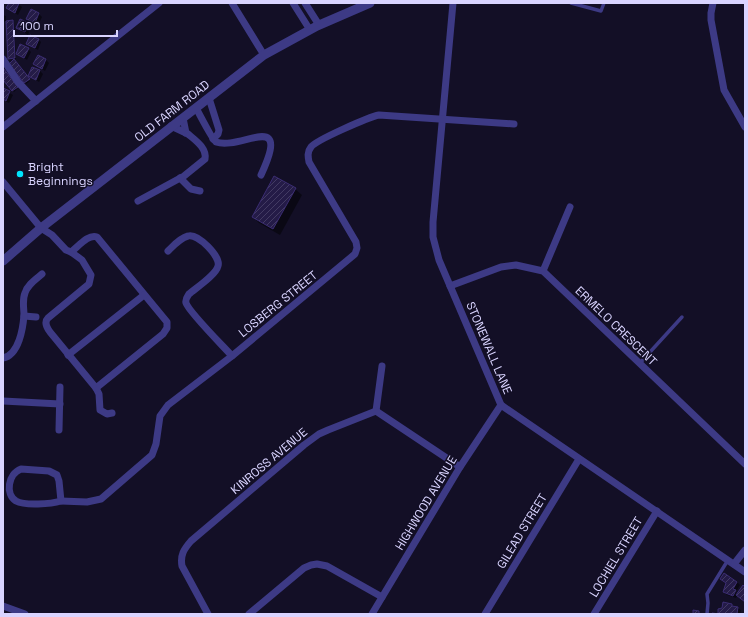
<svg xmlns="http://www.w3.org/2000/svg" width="748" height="617" font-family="'Space Grotesk',sans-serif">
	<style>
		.shadow { fill: #0007 }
		.building { fill: url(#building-hatch); stroke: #3b2d73 }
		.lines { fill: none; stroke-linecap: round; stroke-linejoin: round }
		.service { stroke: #3d3a85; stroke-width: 3.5 }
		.minor { stroke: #3d3a85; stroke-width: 7 }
		.tertiary { stroke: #3d3a85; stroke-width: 9 }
		.poi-dot { fill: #00e5ff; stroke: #130f26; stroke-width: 1.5 }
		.labels { text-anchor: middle; stroke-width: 3; stroke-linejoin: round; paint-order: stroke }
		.street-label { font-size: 12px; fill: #d9d4ff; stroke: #130f26 }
		.poi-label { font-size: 12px; fill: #d9d4ff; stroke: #130f26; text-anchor: start }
	</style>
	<defs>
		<pattern id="building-hatch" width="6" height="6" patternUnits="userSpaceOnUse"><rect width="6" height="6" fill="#241b47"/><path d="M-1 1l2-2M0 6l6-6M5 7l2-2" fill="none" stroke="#433b63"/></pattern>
	</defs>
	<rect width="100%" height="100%" fill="#130f26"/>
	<!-- shadow -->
	<g class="shadow">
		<polygon points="10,3 17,3 22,7 18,15 8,8"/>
		<polygon points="31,11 39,14 42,17 38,25 28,18"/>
		<polygon points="3,15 6,16 6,21 3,22"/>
		<polygon points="13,21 14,23 16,59 10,59 9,58"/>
		<polygon points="28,24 31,27 28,35 17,28"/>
		<polygon points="38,39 41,42 38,50 27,44"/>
		<polygon points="28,49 31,52 27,60 17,53"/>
		<polygon points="38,57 46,60 49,63 45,71 35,64"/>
		<polygon points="14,60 30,81 26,84 10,64"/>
		<polygon points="32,68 40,71 43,74 39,82 29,75"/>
		<polygon points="3,69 18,88 14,92 3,78"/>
		<polygon points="3,89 13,95 9,103 3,100"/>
		<polygon points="295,189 302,195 280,235 259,223 253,217"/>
		<polygon points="721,579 737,582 740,585 736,592 738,594 745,588 745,602 737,596 736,598 727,595 724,592 727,584"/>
		<polygon points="731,605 741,610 740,614 718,614 719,610"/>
	</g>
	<!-- building -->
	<g class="building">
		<polygon points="9,3 19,3 15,13 6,8"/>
		<polygon points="31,9 39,13 35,23 26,19"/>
		<polygon points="20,19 29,23 25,32 16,28"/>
		<polygon points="13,20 15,58 8,59 6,21"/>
		<polygon points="30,35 39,39 35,48 26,44"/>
		<polygon points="20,44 29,48 24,58 16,54"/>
		<polygon points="38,55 46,59 42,69 33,64"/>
		<polygon points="14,59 30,79 24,83 9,64"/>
		<polygon points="32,67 40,70 36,80 28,76"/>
		<polygon points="3,68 18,87 12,91 3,80"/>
		<polygon points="3,88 10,91 6,101 3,99"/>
		<polygon points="274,176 296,188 273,229 252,217"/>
		<polygon points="724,573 737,582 733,589 736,590 733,596 723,592 726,583 720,579"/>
		<polygon points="743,585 745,587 745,602 736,595"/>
		<polygon points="723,602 732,604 732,606 738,607 737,614 730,613 730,614 712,614 712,613 719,614 718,613 718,609 722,608"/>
		<polygon points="693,610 699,611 699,614 693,614"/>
	</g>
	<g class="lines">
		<!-- service -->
		<g class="service">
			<polyline points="571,3 601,11 604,3"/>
			<polyline points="640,363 682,317"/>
			<polyline points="707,614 708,603 707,594 728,560"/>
		</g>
		<!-- minor -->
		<g class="minor">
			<polyline points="232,3 264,55"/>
			<polyline points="293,3 310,30"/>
			<polyline points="305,3 319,25"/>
			<polyline points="453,3 433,222 433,237 439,260 501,405 745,572"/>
			<polyline points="713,3 711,13 711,20 724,90 745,127"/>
			<polyline points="3,59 18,82 36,101"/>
			<polyline points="209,98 219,130 218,134 213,139"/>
			<path d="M196,108C199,113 213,141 216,142C241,151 292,108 261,175"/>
			<polyline points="183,118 186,133"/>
			<polyline points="171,126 186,133"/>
			<polyline points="3,127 159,3"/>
			<polyline points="180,178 191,189 200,191"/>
			<path d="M3,182L41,228L52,235L66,250L71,252L82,260L91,275L89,284L48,318C44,322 47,328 50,332L96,388L99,394L100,410L107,414L112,413"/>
			<path d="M138,201L184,176L205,159C207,148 195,140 188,134"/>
			<path d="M168,251C173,246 180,238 188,236C198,233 221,257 218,266C216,275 196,288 189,294C187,297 185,299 186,303C189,312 223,346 232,356"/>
			<path d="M71,252C79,246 88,234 97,237L167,322V328L163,334L96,388"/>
			<polyline points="543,271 570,207"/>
			<polyline points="450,286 501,267 516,265 543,271 745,464"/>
			<polyline points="24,316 36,317"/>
			<polyline points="68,355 144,295"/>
			<path d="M3,358C19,355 23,328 24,315C24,308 22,300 25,293C27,285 36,279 42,274"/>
			<polyline points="3,401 60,404"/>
			<polyline points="376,411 382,366"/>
			<polyline points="59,430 60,387"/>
			<path d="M21,469L49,471L57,475L59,481L61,501C51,504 25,506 16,501C5,494 8,474 21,469Z"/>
			<path d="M61,501L87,502L101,499L152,455L156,444L160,416L168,405L232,356L355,254L357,248L356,242L309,162C308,157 307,152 311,147C316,140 369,117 379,115L514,124"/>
			<polyline points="734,564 745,550"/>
			<polyline points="3,606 25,614"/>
			<path d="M208,614L182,566C180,555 184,549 191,541L304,445L319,434L328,430L376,411L460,467"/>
			<polyline points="249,614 304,568 311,565 317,564 327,566 382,597"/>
			<polyline points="372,614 460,467 501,405"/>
			<polyline points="485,614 579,459"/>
			<polyline points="594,614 657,511"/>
		</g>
		<!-- tertiary -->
		<polyline class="tertiary" points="3,261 41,228 264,55 317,26 370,3"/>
	</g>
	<!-- markers -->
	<circle class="poi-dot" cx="20" cy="174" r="4"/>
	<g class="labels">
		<!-- street labels -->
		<g class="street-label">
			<text transform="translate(172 111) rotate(-38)" y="4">OLD FARM ROAD</text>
			<text transform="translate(278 304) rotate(-39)" y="4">LOSBERG STREET</text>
			<text transform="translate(616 326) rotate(44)" y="4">ERMELO CRESCENT</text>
			<text transform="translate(489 348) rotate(67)" y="4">STONEWALL LANE</text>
			<text transform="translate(269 461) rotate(-40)" y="4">KINROSS AVENUE</text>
			<text transform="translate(426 503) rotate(-59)" y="4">HIGHWOOD AVENUE</text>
			<text transform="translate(522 531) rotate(-59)" y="4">GILEAD STREET</text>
			<text transform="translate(616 557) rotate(-59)" y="4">LOCHIEL STREET</text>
		</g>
		<!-- poi labels -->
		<g class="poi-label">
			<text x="28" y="171">Bright<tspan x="28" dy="14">Beginnings</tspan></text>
		</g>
	</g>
	<!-- border -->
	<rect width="748" height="617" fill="none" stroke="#d9d4ff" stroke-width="8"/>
	<!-- scale -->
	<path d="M14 30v6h103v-6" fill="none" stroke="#d9d4ff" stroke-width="2"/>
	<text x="20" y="30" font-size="12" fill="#d9d4ff" stroke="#130f26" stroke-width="3" paint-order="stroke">100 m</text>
</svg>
